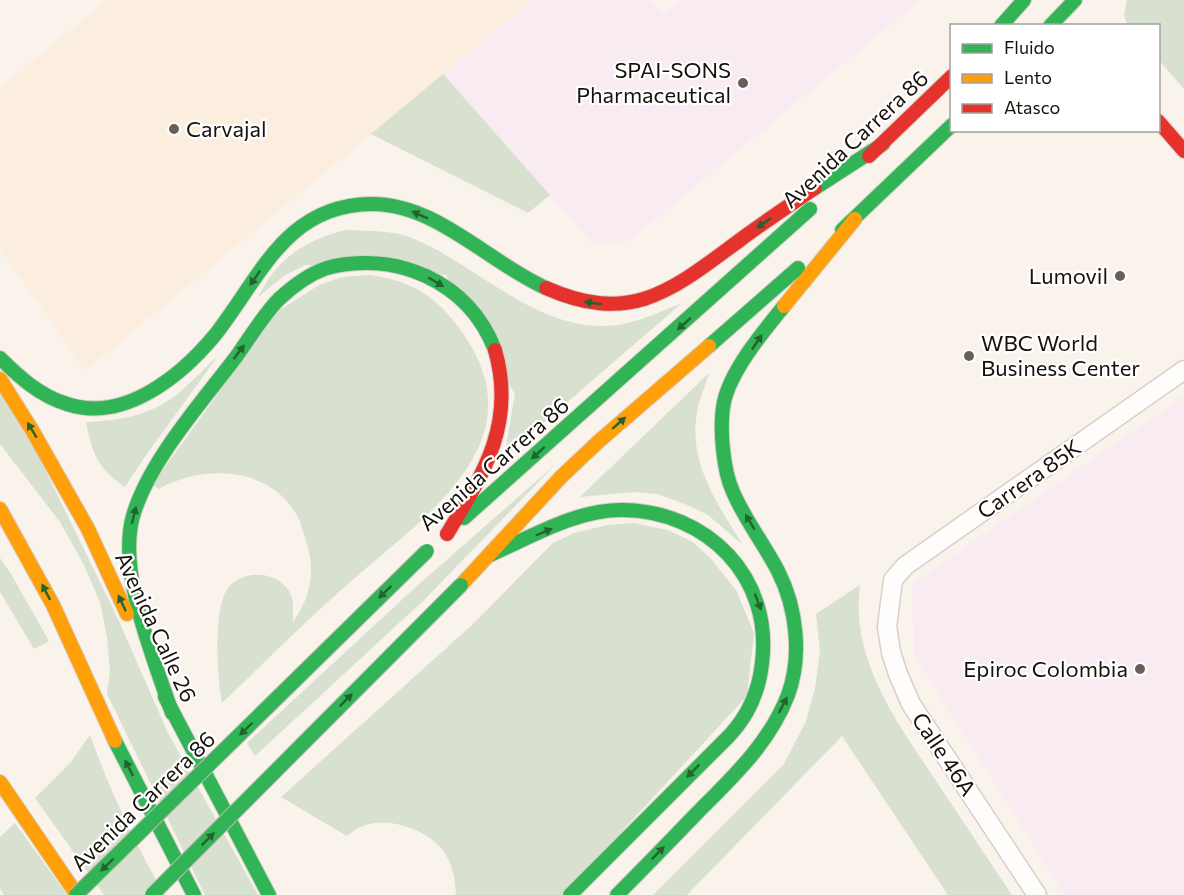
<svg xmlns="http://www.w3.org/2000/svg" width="1184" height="895" font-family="Commissioner,sans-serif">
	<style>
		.built { fill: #fbeede }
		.industrial { fill: #f8ebf2 }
		.green { fill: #d8e0cf }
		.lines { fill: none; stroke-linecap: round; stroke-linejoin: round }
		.street-casing { stroke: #d6d0c9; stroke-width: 21 }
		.fast-casing { stroke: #d6d0c9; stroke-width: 16 }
		.slow-casing { stroke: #d6d0c9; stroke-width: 16 }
		.jam-casing { stroke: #d6d0c9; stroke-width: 16 }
		.street { stroke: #fefdfc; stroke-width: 18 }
		.fast { stroke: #30b455; stroke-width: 14 }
		.slow { stroke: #ff9f0a; stroke-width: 14 }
		.jam { stroke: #e5322d; stroke-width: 14 }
		.fast-bridge-casing { stroke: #c5b9b6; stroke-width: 16; stroke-linecap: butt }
		.fast-bridge { stroke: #30b455; stroke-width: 14 }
		.oneway { fill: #24622f }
		.poi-dot { fill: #666058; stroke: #fff; stroke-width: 2 }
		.labels { text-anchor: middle; stroke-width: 4.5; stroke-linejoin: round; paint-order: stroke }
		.poi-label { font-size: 22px; fill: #171109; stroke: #fff; text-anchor: end }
		.street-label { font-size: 22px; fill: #171109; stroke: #fff }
	</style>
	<rect width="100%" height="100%" fill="#f9f3ec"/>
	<!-- built -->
	<polygon class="built" points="107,0 533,0 85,371 0,248 0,88"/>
	<!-- industrial -->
	<g class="industrial">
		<polygon points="533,0 651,0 663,15 681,0 920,0 629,241 592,243 443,74"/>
		<polygon points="1184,396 1184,895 1065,895 914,655 912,584"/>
	</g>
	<!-- green -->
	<g class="green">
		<polygon points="1127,0 1184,0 1184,89 1159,60 1158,26 1127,25 1124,15"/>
		<polygon points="443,74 550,195 528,213 371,134"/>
		<path d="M345,230C366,231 390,230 409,237C474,262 531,327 603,326C631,326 657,313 682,303L504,457L515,394L446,275L305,265L284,276L257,298C264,287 270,275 279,266C296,247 321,236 345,230Z"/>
		<path d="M368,275C413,280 439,298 464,335C540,445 419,520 348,584C304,622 264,663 222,703C217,678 213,607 228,588C244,568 281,571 291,595C295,603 292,614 293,622C313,593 316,568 304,535C302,529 301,523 298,517C271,466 204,464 159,489L152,485L277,312L319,285L343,277Z"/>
		<path d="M218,356L144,458L125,487C98,469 92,453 86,422C114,421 142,417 166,402C183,392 203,369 218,356Z"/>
		<path d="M709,373C705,387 699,399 697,413C688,463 718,505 743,545L708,515L685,504L657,494L633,492L580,497Z"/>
		<polygon points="0,394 35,449 118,619 168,733 258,895 205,895 107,694 110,672 107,637 100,602 84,565 60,522 0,444"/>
		<polygon points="556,464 423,601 255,756 247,743 418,585"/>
		<path d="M633,523L668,530L693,542L711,559L736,590L754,633L747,696L563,895H456C455,858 440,837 404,826C391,822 377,821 363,826C358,827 352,832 347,836L281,797L473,624L553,543L574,533L607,525Z"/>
		<polygon points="0,558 11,574 49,641 34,649 0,592"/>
		<path d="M860,585C850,662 898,723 938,784C963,821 987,858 1012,895H948L842,736L687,895H653L784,764L806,721L815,688L820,651L816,614Z"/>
		<path d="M90,735C110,791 135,844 165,895H104L35,798L71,762Z"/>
		<polygon points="15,823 67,895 4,895 0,888 0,837"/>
	</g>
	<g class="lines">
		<defs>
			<polyline id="street" points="1037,895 911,704 898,674 891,652 887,627 893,580 905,566 1184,370"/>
			<g id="fast">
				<polyline points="1001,26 1024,0"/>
				<polyline points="1050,26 1075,0"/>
				<polyline points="815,188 883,144"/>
				<polyline points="842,230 952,125"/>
				<polyline points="709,346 798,268"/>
				<path d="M0,358C19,377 40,396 67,404C124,423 181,376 215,335C260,278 285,205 371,204C436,203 489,263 546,288"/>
				<polyline points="464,518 810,209"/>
				<path d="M490,555C531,537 577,509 623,510C707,511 773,577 762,663C759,691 748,716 729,736L570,895"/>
				<polyline points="165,697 269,895"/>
				<path d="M172,713C154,658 117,573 133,516C149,461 202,402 236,357C249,339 264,314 279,299C292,287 308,275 324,269C332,266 339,265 347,264C375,261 399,264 426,276C458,291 482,316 495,350"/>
				<polyline points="115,741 194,895"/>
				<path d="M617,895C645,867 672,839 700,810C734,776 770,742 788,695C802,657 797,608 778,571C764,544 745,520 733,492C723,470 719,427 724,402C731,370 763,332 784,306"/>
			</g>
			<g id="slow">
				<polyline points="784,306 855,219"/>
				<polyline points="0,379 32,430 88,529 127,614"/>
				<polyline points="0,509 53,605 115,741"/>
				<polyline points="461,585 561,477 598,442 709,346"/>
				<polyline points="0,782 77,895"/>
			</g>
			<g id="jam">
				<polyline points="1158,121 1184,151"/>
				<polyline points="869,156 952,76"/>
				<path d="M546,288C632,326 672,290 740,240C764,222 790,205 815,188"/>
				<path d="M447,534C484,473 516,423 495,350"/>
			</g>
		</defs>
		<!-- street casing -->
		<use href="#street" class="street-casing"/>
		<!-- fast casing -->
		<use href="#fast" class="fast-casing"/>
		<!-- slow casing -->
		<use href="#slow" class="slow-casing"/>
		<!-- jam casing -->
		<use href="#jam" class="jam-casing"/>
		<!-- street -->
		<use href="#street" class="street"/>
		<!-- fast -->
		<use href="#fast" class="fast"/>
		<!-- slow -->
		<use href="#slow" class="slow"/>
		<!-- jam -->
		<use href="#jam" class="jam"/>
		<defs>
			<g id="fast-bridge">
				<polyline points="76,895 427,551"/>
				<polyline points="152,895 461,585"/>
			</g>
		</defs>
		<!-- fast-bridge casing -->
		<use href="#fast-bridge" class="fast-bridge-casing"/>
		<!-- fast-bridge -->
		<use href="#fast-bridge" class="fast-bridge"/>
	</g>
	<!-- one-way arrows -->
	<defs><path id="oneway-solid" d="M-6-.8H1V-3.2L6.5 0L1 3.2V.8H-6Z" transform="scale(1.5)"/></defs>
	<g class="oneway">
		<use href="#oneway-solid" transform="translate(420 215) rotate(-156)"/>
		<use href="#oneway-solid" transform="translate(764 223) rotate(146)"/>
		<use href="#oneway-solid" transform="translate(255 278) rotate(125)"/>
		<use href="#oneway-solid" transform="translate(436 282) rotate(30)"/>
		<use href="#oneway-solid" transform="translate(593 303) rotate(-171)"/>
		<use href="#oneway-solid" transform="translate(684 324) rotate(138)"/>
		<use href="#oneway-solid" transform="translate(757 342) rotate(-56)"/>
		<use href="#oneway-solid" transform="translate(239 352) rotate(-53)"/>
		<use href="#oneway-solid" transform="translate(619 423) rotate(-41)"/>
		<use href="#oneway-solid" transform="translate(32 430) rotate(-121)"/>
		<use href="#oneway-solid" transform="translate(538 453) rotate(138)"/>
		<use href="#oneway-solid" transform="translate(134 515) rotate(-76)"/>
		<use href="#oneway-solid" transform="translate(750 522) rotate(-121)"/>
		<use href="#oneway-solid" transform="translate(544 532) rotate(-23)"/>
		<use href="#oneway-solid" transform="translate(46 592) rotate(-117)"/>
		<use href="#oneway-solid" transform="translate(385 592) rotate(136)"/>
		<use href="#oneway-solid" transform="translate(758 602) rotate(69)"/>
		<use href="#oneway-solid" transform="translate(122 603) rotate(-115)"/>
		<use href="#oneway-solid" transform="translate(346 700) rotate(-45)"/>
		<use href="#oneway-solid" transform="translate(783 705) rotate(-63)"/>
		<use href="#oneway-solid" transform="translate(246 729) rotate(136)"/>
		<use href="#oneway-solid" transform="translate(129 768) rotate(-117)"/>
		<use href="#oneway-solid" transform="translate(693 771) rotate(135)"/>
		<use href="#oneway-solid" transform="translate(208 839) rotate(-45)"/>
		<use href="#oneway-solid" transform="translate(658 853) rotate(-45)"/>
		<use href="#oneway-solid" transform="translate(107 865) rotate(136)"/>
	</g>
	<!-- markers -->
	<g class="poi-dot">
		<circle cx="743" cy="83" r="6"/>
		<circle cx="174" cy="129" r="6"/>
		<circle cx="1120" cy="276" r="6"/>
		<circle cx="969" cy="356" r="6"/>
		<circle cx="1140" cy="669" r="6"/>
	</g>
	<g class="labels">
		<!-- poi labels -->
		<g class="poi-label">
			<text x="731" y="78">SPAI-SONS<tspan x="731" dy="25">Pharmaceutical</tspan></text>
			<text x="186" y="137" text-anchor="start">Carvajal</text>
			<text x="1108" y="284">Lumovil</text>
			<text x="981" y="351" text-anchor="start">WBC World<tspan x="981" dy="25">Business Center</tspan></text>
			<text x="1128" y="677">Epiroc Colombia</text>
		</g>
		<!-- street labels -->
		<g class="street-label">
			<text transform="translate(855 139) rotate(-43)" y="8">Avenida Carrera 86</text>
			<text transform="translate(494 464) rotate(-41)" y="8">Avenida Carrera 86</text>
			<text transform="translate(1029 479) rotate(-35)" y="8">Carrera 85K</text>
			<text transform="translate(156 627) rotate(65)" y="8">Avenida Calle 26</text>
			<text transform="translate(944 754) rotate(56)" y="8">Calle 46A</text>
			<text transform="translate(143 801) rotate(-44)" y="8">Avenida Carrera 86</text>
		</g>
	</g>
	<!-- legend -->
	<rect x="950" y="24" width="210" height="108" fill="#ffffff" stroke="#a2a09d" stroke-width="1.5"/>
	<rect x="962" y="44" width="30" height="9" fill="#30b455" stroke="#a2a09d" stroke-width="1.5"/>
	<text x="1004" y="54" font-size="18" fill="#171109">Fluido</text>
	<rect x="962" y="74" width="30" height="9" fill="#ff9f0a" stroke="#a2a09d" stroke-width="1.5"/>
	<text x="1004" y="84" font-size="18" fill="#171109">Lento</text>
	<rect x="962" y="104" width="30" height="9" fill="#e5322d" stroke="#a2a09d" stroke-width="1.5"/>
	<text x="1004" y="114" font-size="18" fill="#171109">Atasco</text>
</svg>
